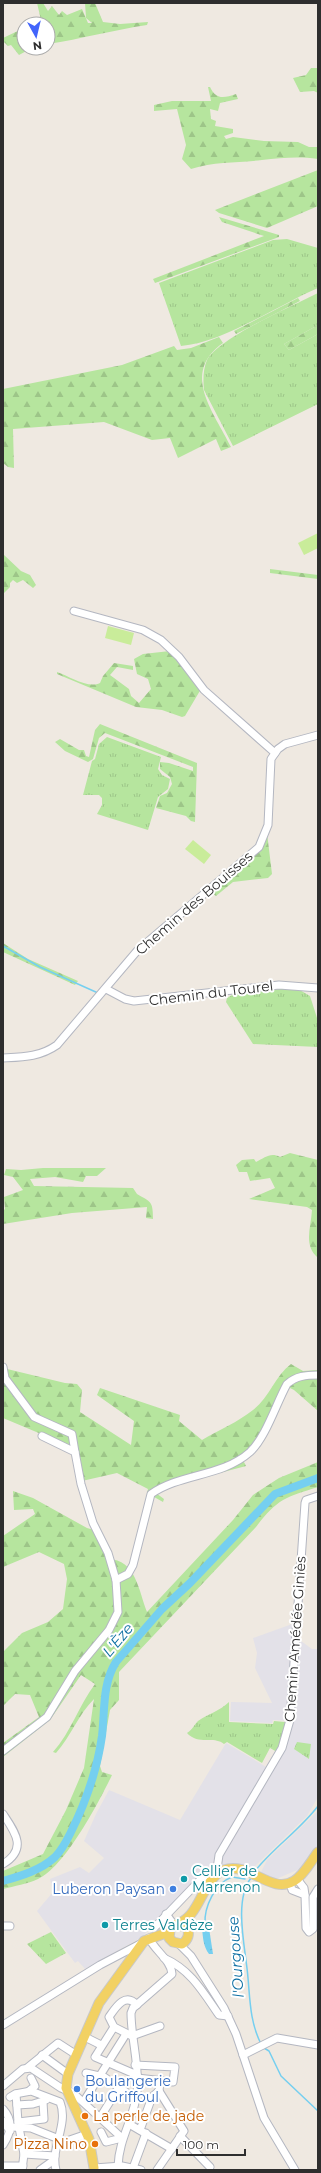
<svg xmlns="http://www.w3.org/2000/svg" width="321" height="2173" font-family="Montserrat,sans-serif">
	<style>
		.industrial { fill: #e3e1e8 }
		.grass { fill: url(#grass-tufts) }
		.forest { fill: url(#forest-firs) }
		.pitch { fill: #c9ec9a }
		.water { fill: url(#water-ripples) }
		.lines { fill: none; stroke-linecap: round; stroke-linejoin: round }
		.stream { stroke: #75cff0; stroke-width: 1.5 }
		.river { stroke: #75cff0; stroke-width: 8 }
		.minor-casing { stroke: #b4b7c1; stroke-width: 9 }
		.major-casing { stroke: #c9c9c9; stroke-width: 11 }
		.minor { stroke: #fff; stroke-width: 7 }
		.major { stroke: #f2d163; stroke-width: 9 }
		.culture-dot { fill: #0f9aa8; stroke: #fff; stroke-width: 1.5 }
		.shop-dot { fill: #3f7fe0; stroke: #fff; stroke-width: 1.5 }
		.food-dot { fill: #e8710a; stroke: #fff; stroke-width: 1.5 }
		.labels { text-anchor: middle; stroke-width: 4; stroke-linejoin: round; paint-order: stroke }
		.street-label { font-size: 14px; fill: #2e2e2e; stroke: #fff }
		.culture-label { font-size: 14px; fill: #0d838f; stroke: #fff; text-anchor: start }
		.shop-label { font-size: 14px; fill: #366cbe; stroke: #fff; text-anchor: end }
		.food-label { font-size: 14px; fill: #c56008; stroke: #fff; text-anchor: start }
		.water-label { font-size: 15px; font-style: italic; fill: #0d6fa3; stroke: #fff }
	</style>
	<defs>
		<pattern id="grass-tufts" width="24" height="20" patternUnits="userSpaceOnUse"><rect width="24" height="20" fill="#b6e59e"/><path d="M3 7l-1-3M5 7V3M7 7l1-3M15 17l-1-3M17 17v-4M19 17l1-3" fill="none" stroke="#9dc588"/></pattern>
		<pattern id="forest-firs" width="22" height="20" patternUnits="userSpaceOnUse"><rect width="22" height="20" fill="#b6e59e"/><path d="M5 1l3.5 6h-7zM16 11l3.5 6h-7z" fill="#9dc588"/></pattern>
		<pattern id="water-ripples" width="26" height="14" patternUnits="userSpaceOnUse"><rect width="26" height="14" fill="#75cff0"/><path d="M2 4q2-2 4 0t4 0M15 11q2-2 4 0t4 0" fill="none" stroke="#66b2ce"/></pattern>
	</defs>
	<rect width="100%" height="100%" fill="#efe9e1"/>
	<!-- industrial -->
	<g class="industrial">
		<polygon points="295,1623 295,1640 301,1641 312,1649 318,1649 318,1797 307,1816 251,1870 229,1864 209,1869 142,1937 85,1969 78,1961 75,1963 37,1911 53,1892 50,1879 80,1867 89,1873 104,1858 84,1841 96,1814 109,1790 180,1820 226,1743 268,1768 287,1742 292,1721 273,1720 272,1723 230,1721 231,1702 272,1703 255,1668 257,1653 253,1638"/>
		<polygon points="318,1811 318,1846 302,1868 276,1879 260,1874 267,1860"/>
	</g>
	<!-- grass -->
	<g class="grass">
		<path d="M287,239L318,248V288C278,305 223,343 181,346L159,283L273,240Z"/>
		<path d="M318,293V325L284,344L289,350L318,334V404L233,446L204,390C203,381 203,369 207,360C220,337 293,306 318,293Z"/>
		<polygon points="107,737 161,757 158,769 162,775 170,779 168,789 158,797 148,830 97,814 102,805 102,798 99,795 83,795 92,761 95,759 99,744"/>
		<polygon points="280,989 298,989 310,996 318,1021 318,1047 253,1044 226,1002 227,998 232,995"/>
		<path d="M229,1702V1722L273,1724L274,1721L285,1722L286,1725L277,1752L270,1748L262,1763L227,1742L224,1744C213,1735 199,1746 187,1733C193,1729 194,1725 198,1721C208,1714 220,1711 229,1702Z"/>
		<polygon points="297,1742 311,1744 309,1759 294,1749"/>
		<polygon points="51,1932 66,1953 46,1964 27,1944"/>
	</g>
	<!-- forest -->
	<g class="forest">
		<path d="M37,3H43L48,11L52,6L59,15L62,11L67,15L82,9L88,23H92L86,18L85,3H95L103,22L120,24L148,22L147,25C113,30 81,39 48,44V24H33L41,20Z"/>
		<polygon points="24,28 24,48 32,48 19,55 11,45 8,46 3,41 3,38"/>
		<polygon points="311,68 318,68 318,93 314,91 300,92 293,78 306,75"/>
		<path d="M208,87H210C216,100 224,98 236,94L238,99L220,103L218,111L210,109L211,119L216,121L215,126L233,129V133L224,136L226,139L233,137L264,141L298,142L309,147H318V159C298,156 281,158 262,160C237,163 215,161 191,169L182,159L186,145L177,109L154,111V105L172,101H211Z"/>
		<polygon points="318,170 318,206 267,228 219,213 215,210"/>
		<polygon points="219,217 279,235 279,237 155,283 153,279 264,236 222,222"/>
		<polygon points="298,298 300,301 236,334 234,331"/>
		<polygon points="318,325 318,334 289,350 284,344"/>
		<path d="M219,337L223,343C180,373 214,412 231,447L221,451L216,439L178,458L170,438L152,440L104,422L13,429L14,468L8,467L3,463V389L122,365L174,346L177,350L191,348Z"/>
		<polygon points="3,554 21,571 30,575 36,585 33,588 23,580 17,583 13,580 10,583 10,587 3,594"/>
		<polygon points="270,569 318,575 318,579 270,573"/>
		<path d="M170,651L201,689L185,716L182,717L162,710L136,707L57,674V672C69,676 88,689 100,683L103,676L114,663L133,666V670L117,667L110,675L129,689L131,696L139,703L151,689L148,679L137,674L134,659L143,654Z"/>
		<polygon points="100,724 197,763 195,822 191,821 186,816 156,808 160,796 167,793 172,784 170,777 160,769 160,762 169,763 193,771 193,767 105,733 99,738 93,759 88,762 65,751 55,742 60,739 79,750 84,750 86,756 89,757 95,730"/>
		<polygon points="267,833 272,874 268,878 233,882 216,896 212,893 260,851"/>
		<polygon points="3,943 28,959 78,981 75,985 3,952"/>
		<path d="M290,1153L318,1160V1258C303,1245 311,1228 312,1210L307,1207L249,1199L275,1188L270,1178L250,1181L247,1172H239L236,1165L242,1160L254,1159L256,1162C265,1158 270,1152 280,1157Z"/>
		<path d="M43,1168H106L97,1176H86L83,1182L55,1177L30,1179L34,1186L133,1188L137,1194C151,1202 153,1201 153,1219L146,1218L147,1207L72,1213L3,1224V1211L5,1209L4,1197L23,1190L13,1177L4,1175L6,1169L21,1170Z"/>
		<path d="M291,1364L303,1371L318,1370V1411L294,1390L284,1385L258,1438L241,1456L246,1466L163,1488L156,1493L164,1499L163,1502L147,1493L148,1489L117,1473L82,1481L72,1447L3,1418V1368L65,1383L77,1384L82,1390L80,1412L131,1445L134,1421L97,1395L100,1388L180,1415L179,1421L202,1440C219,1430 238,1422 253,1410C269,1398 275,1376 291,1364Z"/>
		<path d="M318,1462V1487C286,1497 277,1499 256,1527L119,1672V1700L110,1710L100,1766L102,1772L112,1775C99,1802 65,1867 38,1879C28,1884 14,1886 3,1889V1871L43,1854L66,1810L84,1768L94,1699C78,1715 71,1736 56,1753L53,1752C71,1732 79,1705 95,1684L81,1675L50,1720L3,1757V1743L39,1717L30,1695L15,1694L3,1706V1652L22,1633L48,1622L63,1609L67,1579L64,1564L39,1552L3,1567V1536L35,1514L33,1509L14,1510L13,1491L33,1498L87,1528L94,1530L108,1559C136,1559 139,1592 147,1612L233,1520L253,1495L279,1478Z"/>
	</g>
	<!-- pitch -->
	<g class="pitch">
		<polygon points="318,533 318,548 304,555 298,543"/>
		<polygon points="108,626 134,633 131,645 105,638"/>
		<polygon points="193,840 211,855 204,864 185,849"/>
	</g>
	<!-- water -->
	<path class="water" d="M205,1924L209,1928L213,1954H209C203,1946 203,1937 202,1928Z"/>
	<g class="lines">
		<!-- stream -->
		<g class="stream">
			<polyline points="3,946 40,967 98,993"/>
			<path d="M255,1871C274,1847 300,1830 318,1806"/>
			<path d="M251,1878C233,1901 246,1950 248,1978C250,2000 250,2022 261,2044"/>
			<path d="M205,1924C204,1907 215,1883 232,1877L245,1879"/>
			<polyline points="264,2048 269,2051 281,2076 318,2111"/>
		</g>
		<!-- river -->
		<path class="river" d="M3,1881C21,1876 41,1870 55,1857C62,1850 66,1842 70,1834C86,1802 97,1771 102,1736C105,1711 102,1684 116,1662L162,1609L190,1583L275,1494L318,1478"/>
		<defs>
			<g id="minor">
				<polyline points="74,611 143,630 161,640 179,657 204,690 275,753"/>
				<polyline points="106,989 125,999 134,1001 279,985 318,988"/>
				<path d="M3,1058C23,1057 40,1057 57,1045L137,951L259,847L268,825L271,759L278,749L285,744L318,735"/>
				<polyline points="3,1367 5,1378 34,1417 72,1434 75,1452"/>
				<path d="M116,1580L128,1574L133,1565L151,1494C181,1473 222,1477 250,1452C266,1437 276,1404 287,1384C296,1376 306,1375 318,1375"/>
				<polyline points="3,1751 47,1717 75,1671 109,1630 118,1612 116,1580 108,1553 93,1523 81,1484 75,1452 42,1436"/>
				<path d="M3,1814C15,1832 28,1849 3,1864"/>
				<polyline points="217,1869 219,1855 282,1748 290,1720 305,1503 306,1500 318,1496"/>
				<polyline points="297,1879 304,1888 305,1895"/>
				<polyline points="290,1883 292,1890 305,1895 306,1928 309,1932 313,1929 313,1897 318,1889"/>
				<polyline points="166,1914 174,1925"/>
				<polyline points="3,1926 10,1926"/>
				<polyline points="154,1928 201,1879 217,1869"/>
				<polyline points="179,1944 191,1956 224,2008 236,2034 264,2118 295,2170"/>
				<path d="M164,1958C191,1970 203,1992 219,2015L228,2016"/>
				<path d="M137,2005C125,1992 116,2007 109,2017L114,2027L132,2036L160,2026"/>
				<polyline points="3,2025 100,1965 140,1944"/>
				<polyline points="114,2027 95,2057 137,2075"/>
				<polyline points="87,2038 101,2045"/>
				<polyline points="42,2055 68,2074"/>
				<polyline points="243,2055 277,2038 318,2045"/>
				<polyline points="135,2065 175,2067 173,2082 137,2078"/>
				<polyline points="27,2068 58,2043 75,2054"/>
				<polyline points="86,2073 104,2077 136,2099"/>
				<polyline points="3,2086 23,2069 31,2068 61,2088 73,2093 122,2138 106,2142 101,2132"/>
				<polyline points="29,2091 35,2086 31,2078"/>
				<polyline points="16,2094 18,2122 24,2154 22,2170"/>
				<path d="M10,2097L15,2094L31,2091L60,2102C69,2124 50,2148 56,2170"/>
				<polyline points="84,2101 126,2034"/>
				<polyline points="17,2105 33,2104 46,2100"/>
				<path d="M3,2109C14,2121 11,2133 3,2145"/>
				<polyline points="101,2116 119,2087"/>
				<polyline points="3,2121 10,2131"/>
				<polyline points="18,2122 44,2119 43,2102"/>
				<polyline points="129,2124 172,2149"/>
				<polyline points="11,2127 31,2128 59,2139"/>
				<polyline points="140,2130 152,2097 159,2091"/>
				<polyline points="180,2136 210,2167"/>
				<polyline points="58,2144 87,2134"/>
				<polyline points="24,2154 55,2156"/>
				<polyline points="3,2166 23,2166"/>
				<path d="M118,2166C119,2138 134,2119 137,2092C140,2068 131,2038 131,2013L133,2008L172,1974C171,1960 155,1951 149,1938"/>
				<polyline points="94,2168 122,2166 141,2170"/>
				<polyline points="133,2168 146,2133"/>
				<polyline points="40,2170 54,2160"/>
				<polyline points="157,2170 184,2131 159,2091 160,2081"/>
			</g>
			<g id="major">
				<path d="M179,1924C183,1921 188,1918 191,1914C202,1901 207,1877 224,1870C249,1861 271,1895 294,1881C304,1875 311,1861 318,1852"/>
				<path d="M94,2168L89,2139L66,2088L68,2074L99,2003L144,1941L163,1934L177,1924L187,1928C190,1934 188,1940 182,1944L173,1942L169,1938L170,1930"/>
			</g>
		</defs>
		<!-- minor casing -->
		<use href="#minor" class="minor-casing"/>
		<!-- major casing -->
		<use href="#major" class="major-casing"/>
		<!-- minor -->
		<use href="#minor" class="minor"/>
		<!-- major -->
		<use href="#major" class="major"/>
	</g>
	<!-- markers -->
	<g class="culture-dot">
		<circle cx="184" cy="1879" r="4"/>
		<circle cx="105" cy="1925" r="4"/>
	</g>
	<g class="shop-dot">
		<circle cx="173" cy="1889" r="4"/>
		<circle cx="77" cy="2089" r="4"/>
	</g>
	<g class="food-dot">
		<circle cx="85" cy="2116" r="4"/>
		<circle cx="95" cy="2144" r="4"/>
	</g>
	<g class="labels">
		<!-- street labels -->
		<g class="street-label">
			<text transform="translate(194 903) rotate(-41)" y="5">Chemin des Bouisses</text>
			<text transform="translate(211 993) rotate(-7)" y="5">Chemin du Tourel</text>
			<text transform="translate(295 1639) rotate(-86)" y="5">Chemin Amédée Giniès</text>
		</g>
		<!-- culture labels -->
		<g class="culture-label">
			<text x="192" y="1876">Cellier de<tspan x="192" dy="16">Marrenon</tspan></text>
			<text x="113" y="1930">Terres Valdèze</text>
		</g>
		<!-- shop labels -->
		<g class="shop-label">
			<text x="165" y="1894">Luberon Paysan</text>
			<text x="85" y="2086" text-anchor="start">Boulangerie<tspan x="85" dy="16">du Griffoul</tspan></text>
		</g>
		<!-- food labels -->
		<g class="food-label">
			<text x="93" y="2121">La perle de jade</text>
			<text x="87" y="2149" text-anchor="end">Pizza Nino</text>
		</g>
		<!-- water labels -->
		<g class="water-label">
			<text transform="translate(118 1640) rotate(-50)" y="5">L'Èze</text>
			<text transform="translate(236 1957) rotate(-94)" y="5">l'Ourgouse</text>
		</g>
	</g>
	<!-- border -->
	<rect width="321" height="2173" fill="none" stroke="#2e2e2e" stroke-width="8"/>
	<!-- north arrow -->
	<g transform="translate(36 36) rotate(172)"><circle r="19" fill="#ffffff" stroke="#ababab"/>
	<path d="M0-3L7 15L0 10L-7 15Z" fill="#4264fb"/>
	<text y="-6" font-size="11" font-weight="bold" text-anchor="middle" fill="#2e2e2e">N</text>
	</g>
	<!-- scale -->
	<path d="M177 2149v6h68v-6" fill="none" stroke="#2e2e2e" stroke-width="2"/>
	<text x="183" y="2149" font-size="12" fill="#2e2e2e" stroke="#ffffff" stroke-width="3" paint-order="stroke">100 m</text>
</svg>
